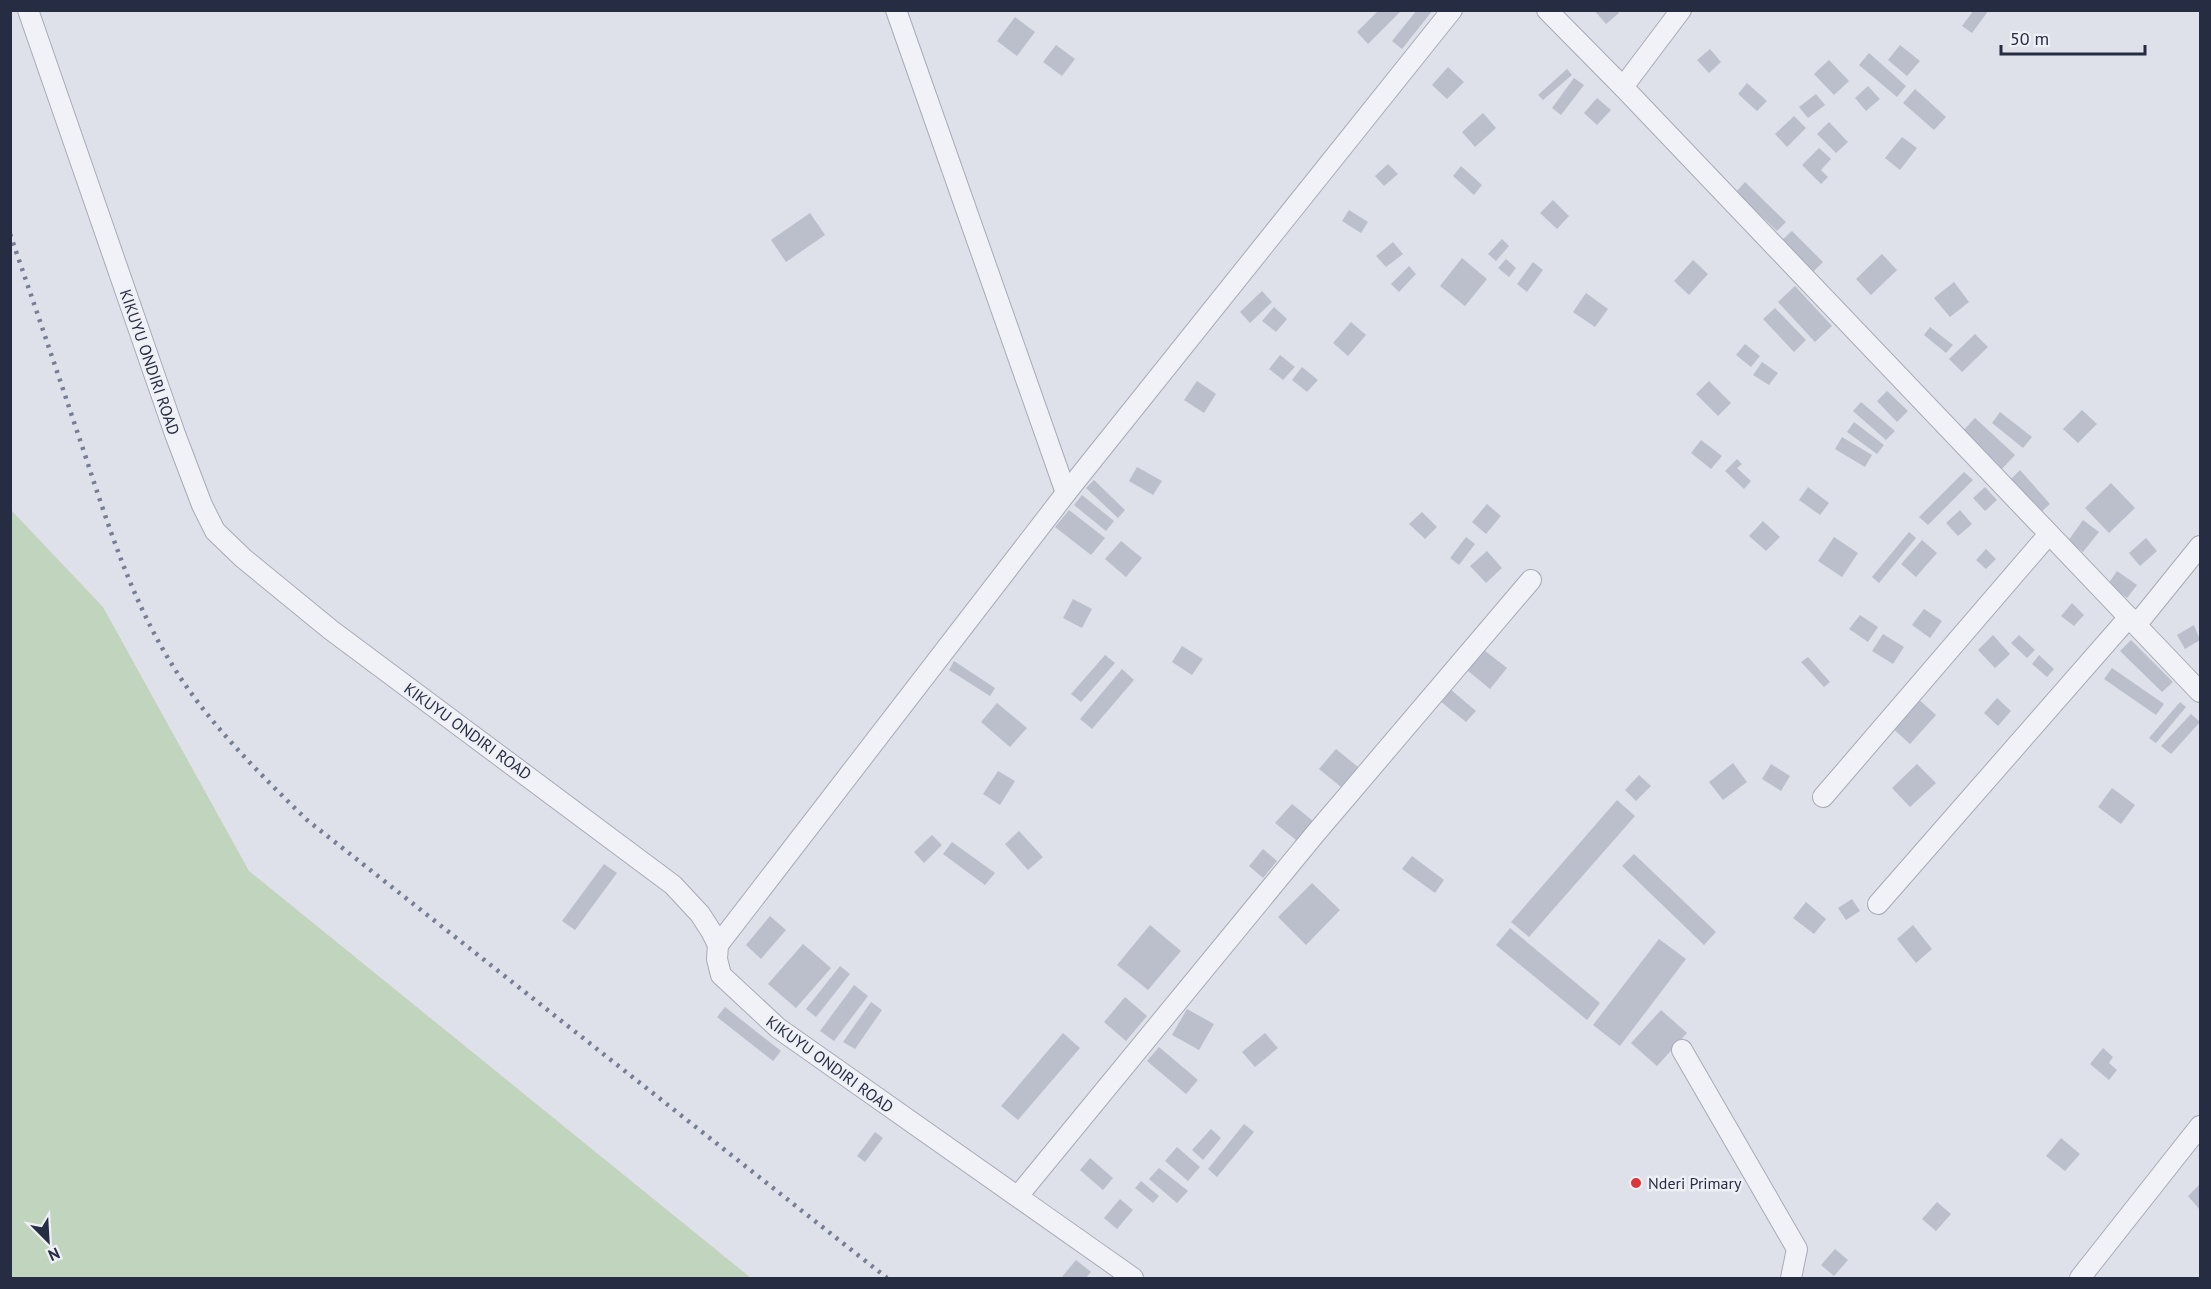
<svg xmlns="http://www.w3.org/2000/svg" width="2211" height="1289" font-family="'PT Sans',sans-serif">
	<style>
		.green { fill: #c1d4be }
		.building { fill: #bbbfcc }
		.lines { fill: none; stroke-linecap: round; stroke-linejoin: round }
		.minor-casing { stroke: #a7abb7; stroke-width: 22 }
		.minor { stroke: #f1f2f7; stroke-width: 20 }
		.rail { stroke: #767d94; stroke-width: 4.5; stroke-dasharray: 3 6; stroke-linecap: butt }
		.poi-dot { fill: #db363a; stroke: #eef0f6; stroke-width: 2 }
		.labels { text-anchor: middle; stroke-width: 5; stroke-linejoin: round; paint-order: stroke }
		.street-label { font-size: 16px; fill: #262c41; stroke: #eef0f6 }
		.poi-label { font-size: 16px; fill: #262c41; stroke: #eef0f6; text-anchor: start }
	</style>
	<rect width="100%" height="100%" fill="#dee1e9"/>
	<!-- green -->
	<polygon class="green" points="11,510 103,607 249,871 751,1278 11,1278"/>
	<!-- building -->
	<g class="building">
		<polygon points="1379,10 1402,10 1368,44 1357,32"/>
		<polygon points="1417,10 1433,10 1402,49 1392,41"/>
		<polygon points="1594,10 1617,10 1619,13 1606,24"/>
		<polygon points="1974,10 1989,10 1972,33 1962,26"/>
		<polygon points="1015,17 1035,32 1017,56 997,41"/>
		<polygon points="1056,45 1075,59 1062,76 1043,62"/>
		<polygon points="1900,45 1920,61 1907,76 1888,60"/>
		<polygon points="1710,49 1721,62 1709,73 1697,60"/>
		<polygon points="1869,53 1906,86 1897,97 1859,65"/>
		<polygon points="1829,60 1849,81 1834,95 1814,74"/>
		<polygon points="1448,67 1464,82 1447,99 1432,85"/>
		<polygon points="1567,69 1572,75 1543,100 1538,95"/>
		<polygon points="1574,78 1584,85 1561,115 1552,108"/>
		<polygon points="1747,83 1767,101 1757,111 1738,94"/>
		<polygon points="1868,86 1880,99 1866,111 1855,98"/>
		<polygon points="1915,89 1946,117 1934,130 1903,103"/>
		<polygon points="1816,94 1825,105 1808,118 1799,107"/>
		<polygon points="1597,98 1611,110 1597,125 1584,113"/>
		<polygon points="1483,113 1496,128 1475,147 1462,132"/>
		<polygon points="1794,116 1806,128 1787,147 1775,134"/>
		<polygon points="1829,122 1848,142 1836,153 1817,134"/>
		<polygon points="1902,137 1917,148 1900,170 1885,158"/>
		<polygon points="1819,148 1831,159 1821,170 1828,177 1821,184 1802,165"/>
		<polygon points="1388,164 1398,174 1384,186 1375,176"/>
		<polygon points="1461,166 1482,185 1474,195 1453,176"/>
		<polygon points="1745,182 1786,222 1777,231 1736,192"/>
		<polygon points="1553,200 1569,216 1557,229 1540,213"/>
		<polygon points="1349,210 1368,222 1361,233 1342,221"/>
		<polygon points="810,213 825,235 786,262 771,240"/>
		<polygon points="1792,231 1823,262 1813,272 1782,240"/>
		<polygon points="1502,239 1509,246 1496,261 1488,254"/>
		<polygon points="1393,242 1403,254 1386,267 1376,256"/>
		<polygon points="1882,254 1897,270 1871,295 1856,279"/>
		<polygon points="1462,258 1487,279 1465,306 1440,286"/>
		<polygon points="1506,259 1516,268 1509,277 1498,268"/>
		<polygon points="1693,260 1708,274 1689,295 1674,281"/>
		<polygon points="1533,262 1543,270 1527,292 1517,284"/>
		<polygon points="1409,266 1416,274 1399,292 1391,284"/>
		<polygon points="1954,282 1969,302 1950,317 1934,298"/>
		<polygon points="1795,286 1832,326 1815,342 1778,302"/>
		<polygon points="1262,291 1272,302 1250,323 1240,312"/>
		<polygon points="1586,293 1608,309 1595,327 1573,312"/>
		<polygon points="1274,307 1287,319 1276,332 1262,321"/>
		<polygon points="1775,308 1806,340 1794,352 1763,319"/>
		<polygon points="1351,322 1366,335 1348,356 1333,343"/>
		<polygon points="1930,327 1953,345 1946,353 1924,335"/>
		<polygon points="1975,334 1988,347 1962,372 1949,359"/>
		<polygon points="1745,344 1760,356 1751,367 1736,355"/>
		<polygon points="1280,355 1295,367 1283,380 1269,369"/>
		<polygon points="1762,362 1778,373 1769,385 1753,375"/>
		<polygon points="1302,367 1318,380 1307,392 1292,380"/>
		<polygon points="1197,381 1216,394 1204,413 1184,400"/>
		<polygon points="1709,381 1731,403 1718,416 1696,394"/>
		<polygon points="1887,391 1908,411 1897,422 1877,401"/>
		<polygon points="1861,402 1895,431 1886,440 1853,411"/>
		<polygon points="2082,410 2097,424 2078,443 2063,429"/>
		<polygon points="2000,412 2032,437 2023,448 1992,423"/>
		<polygon points="1975,418 2015,455 2001,470 1961,433"/>
		<polygon points="1854,422 1884,445 1877,454 1847,432"/>
		<polygon points="1842,437 1872,455 1865,467 1835,449"/>
		<polygon points="1701,440 1722,456 1711,469 1691,453"/>
		<polygon points="1737,459 1742,464 1737,468 1751,481 1744,489 1725,471"/>
		<polygon points="1137,467 1162,481 1153,495 1129,481"/>
		<polygon points="2020,470 2050,504 2041,512 2011,479"/>
		<polygon points="1964,472 1973,480 1928,525 1919,517"/>
		<polygon points="1094,480 1125,510 1118,518 1086,488"/>
		<polygon points="2111,483 2135,508 2109,533 2085,508"/>
		<polygon points="1808,487 1829,503 1820,515 1799,500"/>
		<polygon points="1985,487 1997,500 1985,511 1973,498"/>
		<polygon points="1082,495 1114,521 1106,531 1074,505"/>
		<polygon points="1487,504 1501,516 1486,534 1472,522"/>
		<polygon points="1069,510 1105,538 1091,555 1055,527"/>
		<polygon points="1960,510 1972,524 1958,536 1946,523"/>
		<polygon points="1422,512 1437,527 1425,539 1409,524"/>
		<polygon points="2083,520 2099,532 2083,552 2068,541"/>
		<polygon points="1763,521 1780,537 1766,551 1749,536"/>
		<polygon points="1909,532 1916,538 1879,583 1872,577"/>
		<polygon points="1466,537 1475,544 1459,565 1450,558"/>
		<polygon points="1834,537 1858,553 1842,577 1818,561"/>
		<polygon points="2146,538 2157,551 2140,566 2129,553"/>
		<polygon points="1922,540 1937,553 1916,577 1901,564"/>
		<polygon points="1121,541 1142,558 1126,577 1105,559"/>
		<polygon points="1986,549 1996,559 1986,569 1976,560"/>
		<polygon points="1487,551 1502,568 1486,583 1470,566"/>
		<polygon points="2117,571 2137,585 2127,598 2108,584"/>
		<polygon points="1073,599 1092,609 1082,628 1063,618"/>
		<polygon points="2072,603 2084,615 2074,626 2061,616"/>
		<polygon points="1924,609 1942,621 1930,638 1912,625"/>
		<polygon points="1860,615 1878,627 1868,642 1849,629"/>
		<polygon points="2194,625 2200,640 2185,649 2177,635"/>
		<polygon points="1883,634 1904,647 1893,664 1872,651"/>
		<polygon points="1993,635 2010,654 1995,668 1978,650"/>
		<polygon points="2019,635 2035,650 2027,658 2011,643"/>
		<polygon points="2131,640 2173,682 2162,692 2120,651"/>
		<polygon points="1182,646 1203,659 1192,675 1172,662"/>
		<polygon points="1484,650 1507,668 1490,689 1467,670"/>
		<polygon points="1105,655 1115,663 1081,702 1071,694"/>
		<polygon points="2039,655 2054,669 2047,677 2032,664"/>
		<polygon points="1808,657 1830,682 1824,687 1801,662"/>
		<polygon points="954,661 995,688 990,696 949,670"/>
		<polygon points="2112,668 2164,704 2156,715 2104,679"/>
		<polygon points="1122,669 1134,680 1092,729 1080,719"/>
		<polygon points="1450,689 1476,711 1466,722 1440,701"/>
		<polygon points="1915,696 1936,715 1910,744 1889,725"/>
		<polygon points="1997,698 2011,711 1998,726 1984,713"/>
		<polygon points="2180,702 2186,707 2156,743 2149,738"/>
		<polygon points="997,703 1027,728 1010,747 981,722"/>
		<polygon points="2191,714 2200,722 2171,754 2161,746"/>
		<polygon points="1336,749 1358,767 1341,787 1319,769"/>
		<polygon points="1733,763 1747,782 1723,800 1709,782"/>
		<polygon points="1771,764 1790,776 1781,791 1762,779"/>
		<polygon points="1917,764 1936,783 1910,807 1892,788"/>
		<polygon points="998,771 1015,781 1000,805 983,794"/>
		<polygon points="1639,775 1651,786 1636,801 1625,790"/>
		<polygon points="2112,788 2135,805 2121,824 2098,807"/>
		<polygon points="1617,800 1635,816 1529,937 1511,922"/>
		<polygon points="1292,804 1313,821 1296,840 1275,823"/>
		<polygon points="1019,831 1043,857 1028,870 1005,844"/>
		<polygon points="932,835 942,845 924,863 914,852"/>
		<polygon points="952,842 995,873 985,885 943,854"/>
		<polygon points="1263,849 1277,861 1263,878 1249,866"/>
		<polygon points="1634,854 1716,932 1704,945 1622,866"/>
		<polygon points="1412,856 1444,880 1435,893 1402,869"/>
		<polygon points="604,864 617,873 575,930 562,921"/>
		<polygon points="1312,883 1340,910 1306,945 1278,917"/>
		<polygon points="1852,899 1860,911 1846,920 1838,908"/>
		<polygon points="1806,902 1826,919 1814,934 1793,918"/>
		<polygon points="770,916 786,930 761,959 746,945"/>
		<polygon points="1150,925 1181,951 1148,990 1117,965"/>
		<polygon points="1913,925 1932,949 1916,963 1897,939"/>
		<polygon points="1510,928 1600,1003 1587,1020 1496,945"/>
		<polygon points="1659,939 1686,959 1620,1046 1593,1025"/>
		<polygon points="803,944 831,968 796,1008 768,984"/>
		<polygon points="840,966 850,974 816,1017 806,1009"/>
		<polygon points="854,985 868,996 834,1041 820,1031"/>
		<polygon points="1125,997 1147,1016 1126,1041 1104,1022"/>
		<polygon points="871,1002 882,1010 855,1049 843,1042"/>
		<polygon points="725,1007 781,1051 773,1061 717,1017"/>
		<polygon points="1187,1009 1214,1024 1199,1050 1172,1035"/>
		<polygon points="1661,1010 1687,1033 1657,1066 1631,1043"/>
		<polygon points="1063,1033 1080,1048 1018,1120 1001,1106"/>
		<polygon points="1265,1033 1278,1048 1255,1067 1242,1052"/>
		<polygon points="1159,1047 1198,1080 1186,1094 1147,1061"/>
		<polygon points="2103,1048 2113,1057 2109,1063 2117,1070 2109,1080 2090,1064"/>
		<polygon points="1244,1124 1254,1132 1217,1177 1208,1169"/>
		<polygon points="1211,1129 1221,1138 1203,1160 1192,1150"/>
		<polygon points="875,1132 883,1138 865,1162 857,1156"/>
		<polygon points="2061,1138 2080,1154 2065,1171 2046,1156"/>
		<polygon points="1177,1147 1200,1167 1188,1181 1165,1161"/>
		<polygon points="1090,1158 1113,1178 1103,1190 1080,1170"/>
		<polygon points="1159,1168 1188,1191 1177,1203 1149,1179"/>
		<polygon points="1141,1181 1159,1196 1153,1203 1135,1188"/>
		<polygon points="2200,1184 2200,1210 2188,1196"/>
		<polygon points="1120,1199 1133,1210 1117,1229 1104,1218"/>
		<polygon points="1937,1202 1951,1214 1936,1231 1922,1219"/>
		<polygon points="1835,1249 1848,1260 1834,1276 1821,1265"/>
		<polygon points="1076,1260 1091,1272 1086,1278 1061,1278"/>
	</g>
	<g class="lines">
		<defs>
			<g id="minor">
				<polyline points="28,10 175,434 202,505 215,531 243,558 331,630 673,885 700,914 711,931 718,945 717,959 721,975 778,1028 1133,1278"/>
				<polyline points="896,10 1066,493"/>
				<polyline points="1547,10 1623,87 2200,692"/>
				<polyline points="1623,87 1681,10"/>
				<polyline points="2137,624 2200,546"/>
				<polyline points="1823,797 2049,534"/>
				<polyline points="1878,904 2129,617"/>
				<polyline points="718,945 1066,493 1452,10"/>
				<polyline points="1682,1050 1797,1249 1791,1278"/>
				<polyline points="1018,1196 1315,834 1531,580"/>
				<polyline points="2080,1278 2200,1126"/>
			</g>
		</defs>
		<!-- minor casing -->
		<use href="#minor" class="minor-casing"/>
		<!-- minor -->
		<use href="#minor" class="minor"/>
		<!-- rail -->
		<path class="rail" d="M10,234C36,309 61,383 86,458C109,528 132,600 171,663C207,722 258,772 307,820L887,1278"/>
	</g>
	<!-- markers -->
	<circle class="poi-dot" cx="1636" cy="1183" r="6"/>
	<g class="labels">
		<!-- street labels -->
		<g class="street-label">
			<text transform="translate(150 362) rotate(71)" y="6">KIKUYU ONDIRI ROAD</text>
			<text transform="translate(468 731) rotate(36)" y="6">KIKUYU ONDIRI ROAD</text>
			<text transform="translate(830 1064) rotate(36)" y="6">KIKUYU ONDIRI ROAD</text>
		</g>
		<!-- poi labels -->
		<g class="poi-label">
			<text x="1648" y="1189">Nderi Primary</text>
		</g>
	</g>
	<!-- border -->
	<rect width="2211" height="1289" fill="none" stroke="#262c41" stroke-width="24"/>
	<!-- north arrow -->
	<g transform="translate(48 1241) rotate(156)" stroke="#eef0f6" stroke-width="4.5" paint-order="stroke">
	<path d="M0-4.5L10 22L0 15L-10 22Z" fill="#262c41"/>
	<text y="-9" font-size="16" font-weight="bold" text-anchor="middle" fill="#262c41">N</text>
	</g>
	<!-- scale -->
	<path d="M2001 45v9h144v-9" fill="none" stroke="#262c41" stroke-width="3"/>
	<text x="2010" y="45" font-size="18" fill="#262c41" stroke="#eef0f6" stroke-width="4.5" paint-order="stroke">50 m</text>
</svg>
